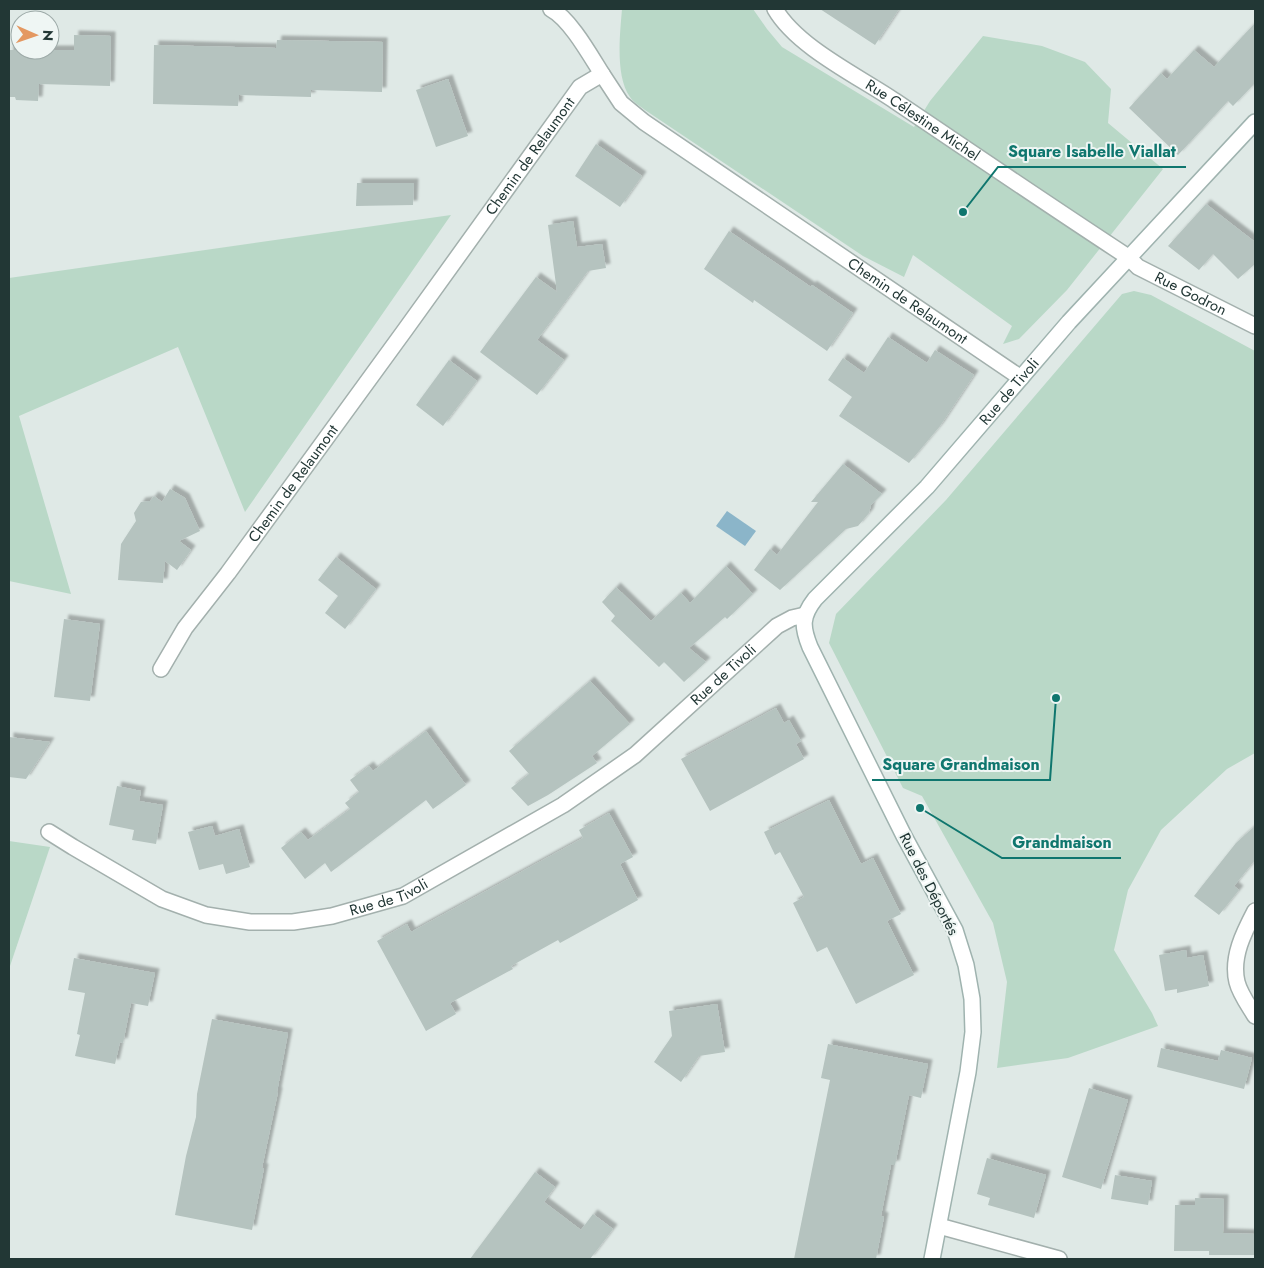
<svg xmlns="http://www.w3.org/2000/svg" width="1264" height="1268" font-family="Jost,sans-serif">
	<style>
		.green { fill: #b9d8c7 }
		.water { fill: #8bb5c9 }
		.building { fill: #b5c3bf; filter: url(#shadow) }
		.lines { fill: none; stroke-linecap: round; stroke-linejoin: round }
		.street-casing { stroke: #a3b0ad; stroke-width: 18 }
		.secondary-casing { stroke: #9fb3af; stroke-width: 18 }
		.street { stroke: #fff; stroke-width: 15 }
		.secondary { stroke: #fff; stroke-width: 15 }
		.labels { text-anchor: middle; stroke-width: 4; stroke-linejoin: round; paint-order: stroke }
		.street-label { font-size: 15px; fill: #223735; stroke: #eff6f4 }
		.leader { fill: none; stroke: #0f766e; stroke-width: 2 }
		.callout-dot { fill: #0f766e; stroke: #eff6f4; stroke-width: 2 }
		.callout-label { font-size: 16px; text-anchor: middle; font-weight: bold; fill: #0f766e; stroke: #eff6f4; stroke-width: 4; stroke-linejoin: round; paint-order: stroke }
	</style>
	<defs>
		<filter id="shadow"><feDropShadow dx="4.5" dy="-4.5" stdDeviation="1" flood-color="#0004"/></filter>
	</defs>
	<rect width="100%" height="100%" fill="#dfe9e6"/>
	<!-- green -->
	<g class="green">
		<path d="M622,9H753L767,29L782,47L914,127L930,101L983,36L1042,46L1085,62L1111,89L1108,123L1163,169L1067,290L1019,339L1003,344L1012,326L913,255L904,277L863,256L645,110C640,106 633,102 630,97C615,76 620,34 622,9Z"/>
		<polygon points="451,215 245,512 178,347 19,416 71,594 9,581 9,278"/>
		<polygon points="1134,291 1151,295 1255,351 1255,753 1227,769 1161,830 1128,890 1114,950 1152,1013 1158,1026 1068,1058 997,1068 1007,982 993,923 922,796 903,788 829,643 836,614 946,500 1122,294"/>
		<polygon points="9,841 50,847 9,969"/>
	</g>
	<!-- water -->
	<polygon class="water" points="727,511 756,531 745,546 716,526"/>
	<!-- building -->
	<g class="building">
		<polygon points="820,9 899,9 875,45"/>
		<polygon points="1255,23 1255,83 1233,106 1228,101 1178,155 1129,108 1161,73 1167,79 1194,50 1214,67"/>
		<polygon points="74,35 111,36 110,86 39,84 38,101 16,100 15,97 9,97 9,50 74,50"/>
		<polygon points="277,40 383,42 382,92 311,90 311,97 239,95 238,106 153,104 154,45 276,48"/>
		<polygon points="448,79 468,136 436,147 416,90"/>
		<polygon points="596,144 642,176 620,207 575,176"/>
		<polygon points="357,183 414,183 413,205 356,206"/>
		<polygon points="1206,204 1255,242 1255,264 1238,279 1213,254 1199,270 1168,246"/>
		<polygon points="573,221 577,247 602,244 606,268 588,271 537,340 564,360 537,395 480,352 536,277 557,292 548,225"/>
		<polygon points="729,231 811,287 812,285 853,313 827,351 754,300 753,303 704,269"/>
		<polygon points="888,337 927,363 935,350 974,375 940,426 909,463 839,416 852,397 828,380 843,358 864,373"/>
		<polygon points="449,360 477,381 443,426 416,405"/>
		<polygon points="843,464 882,494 871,505 869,513 858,526 846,529 780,590 754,570 770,549 777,555 818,502 811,502"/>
		<polygon points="170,489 185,498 200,531 179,541 191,550 177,570 165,561 163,583 118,580 121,544 136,521 134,513 141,502 150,501 154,496 162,502"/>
		<polygon points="336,557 376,589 345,629 325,613 338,596 318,580"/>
		<polygon points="726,566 753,594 727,619 725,617 689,648 706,662 684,682 664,662 659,667 611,621 615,616 602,602 616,587 651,621 681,593 690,603"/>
		<polygon points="64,619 100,624 90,701 54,697"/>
		<polygon points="590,681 630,724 592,756 597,763 548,795 528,806 511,788 529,774 509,751"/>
		<polygon points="776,708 784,723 789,720 801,741 796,744 804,759 710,811 681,759"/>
		<polygon points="426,731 466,785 433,809 426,800 331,872 325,863 305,879 281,848 301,832 308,840 350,809 345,803 359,792 350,780 369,766 373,771"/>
		<polygon points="9,737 50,742 26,779 9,777"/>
		<polygon points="117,786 141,791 139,801 163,805 156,844 132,840 134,830 109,825"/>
		<polygon points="829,800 861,864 873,858 901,914 887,921 914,975 856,1004 827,947 817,952 793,903 804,897 780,852 775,855 764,832"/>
		<polygon points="609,813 633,857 620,864 638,900 560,943 558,940 511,966 513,969 450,1003 456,1014 426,1031 377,941 407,924 411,932 583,838 579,830"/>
		<polygon points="212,826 215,836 239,829 250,867 226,874 223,864 199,870 188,832"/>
		<polygon points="1255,826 1255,860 1234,886 1239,890 1219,915 1194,896 1236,843"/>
		<polygon points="1186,950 1187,958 1203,955 1209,986 1177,993 1177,989 1165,991 1159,955"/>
		<polygon points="74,958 155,973 148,1006 131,1003 123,1043 120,1042 115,1064 75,1056 80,1035 77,1034 85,993 68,990"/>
		<polygon points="717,1004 725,1052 699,1056 681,1082 654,1062 672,1036 669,1011"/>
		<polygon points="212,1019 288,1033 277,1092 278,1092 262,1168 264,1168 252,1230 175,1215 186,1156 196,1117 197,1094"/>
		<polygon points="828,1044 928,1064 921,1098 909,1095 895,1165 891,1165 881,1216 884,1217 876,1259 794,1259 830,1080 821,1078"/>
		<polygon points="1161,1048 1218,1061 1221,1050 1252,1058 1244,1089 1157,1067"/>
		<polygon points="1089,1088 1128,1100 1101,1189 1062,1177"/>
		<polygon points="987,1158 1046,1175 1034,1218 988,1205 990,1198 977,1194"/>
		<polygon points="535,1172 555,1187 544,1202 581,1230 593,1214 613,1229 590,1259 470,1259"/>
		<polygon points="1115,1175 1152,1181 1148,1205 1111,1199"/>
		<polygon points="1195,1198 1224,1199 1223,1233 1255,1234 1255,1255 1209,1255 1209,1251 1174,1251 1175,1205 1195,1205"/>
	</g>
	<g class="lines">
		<defs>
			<g id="street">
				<path d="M551,9C570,19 590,55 602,74"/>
				<path id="s1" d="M775,9C797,47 858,76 895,101C972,153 1050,206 1128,257L1138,267L1255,326"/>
				<path id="s2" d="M161,669L185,628L228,573L405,330L580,87L602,74L621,103L644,122L1021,378"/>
				<path id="s3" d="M49,832L73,847L162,899L206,915L250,922H293L332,916L403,896L563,805L635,755L777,626L792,618L805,615"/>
				<path d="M1255,911C1244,932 1231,957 1237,982C1240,994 1249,1006 1255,1016"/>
				<polyline points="939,1226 1059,1259"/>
			</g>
			<g id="secondary">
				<path id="s4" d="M932,1259L968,1072L973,1032L972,999L966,965L955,930L904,836L810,647C802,627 801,617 815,599L927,487L1069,322L1255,122"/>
			</g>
		</defs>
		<!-- street casing -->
		<use href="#street" class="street-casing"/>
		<!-- secondary casing -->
		<use href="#secondary" class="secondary-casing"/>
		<!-- street -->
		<use href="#street" class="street"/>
		<!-- secondary -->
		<use href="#secondary" class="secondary"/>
	</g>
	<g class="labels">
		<!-- street labels -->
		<g class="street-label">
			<text dy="5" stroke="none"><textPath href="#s1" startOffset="186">Rue Célestine Michel</textPath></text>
			<text dy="5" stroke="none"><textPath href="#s2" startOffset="632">Chemin de Relaumont</textPath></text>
			<text dy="5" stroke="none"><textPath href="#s1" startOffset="506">Rue Godron</textPath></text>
			<text dy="5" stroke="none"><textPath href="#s2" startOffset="1126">Chemin de Relaumont</textPath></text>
			<text dy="5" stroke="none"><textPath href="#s4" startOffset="989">Rue de Tivoli</textPath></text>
			<text dy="5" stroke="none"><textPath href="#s2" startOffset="228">Chemin de Relaumont</textPath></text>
			<text dy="5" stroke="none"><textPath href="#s3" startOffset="770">Rue de Tivoli</textPath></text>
			<text transform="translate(929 884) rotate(63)" y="5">Rue des Déportés</text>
			<text dy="5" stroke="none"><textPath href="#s3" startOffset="365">Rue de Tivoli</textPath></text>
		</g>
	</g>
	<!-- callouts -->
	<path class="leader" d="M963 212L998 167H1186M1056 698L1050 780H872M920 808L1002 858H1121"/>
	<g class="callout-dot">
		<circle cx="963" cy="212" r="5"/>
		<circle cx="1056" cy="698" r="5"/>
		<circle cx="920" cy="808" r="5"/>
	</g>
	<g class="callout-label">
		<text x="1092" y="157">Square Isabelle Viallat</text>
		<text x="961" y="770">Square Grandmaison</text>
		<text x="1062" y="848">Grandmaison</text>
	</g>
	<!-- border -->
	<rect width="1264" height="1268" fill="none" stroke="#223735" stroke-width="20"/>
	<!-- north arrow -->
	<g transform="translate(35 35) rotate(92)"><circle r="24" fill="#eff6f4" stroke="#9daaa8"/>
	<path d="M0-4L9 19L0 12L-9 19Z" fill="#e49861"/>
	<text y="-8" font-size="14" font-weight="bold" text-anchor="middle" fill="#223735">N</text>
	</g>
</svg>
